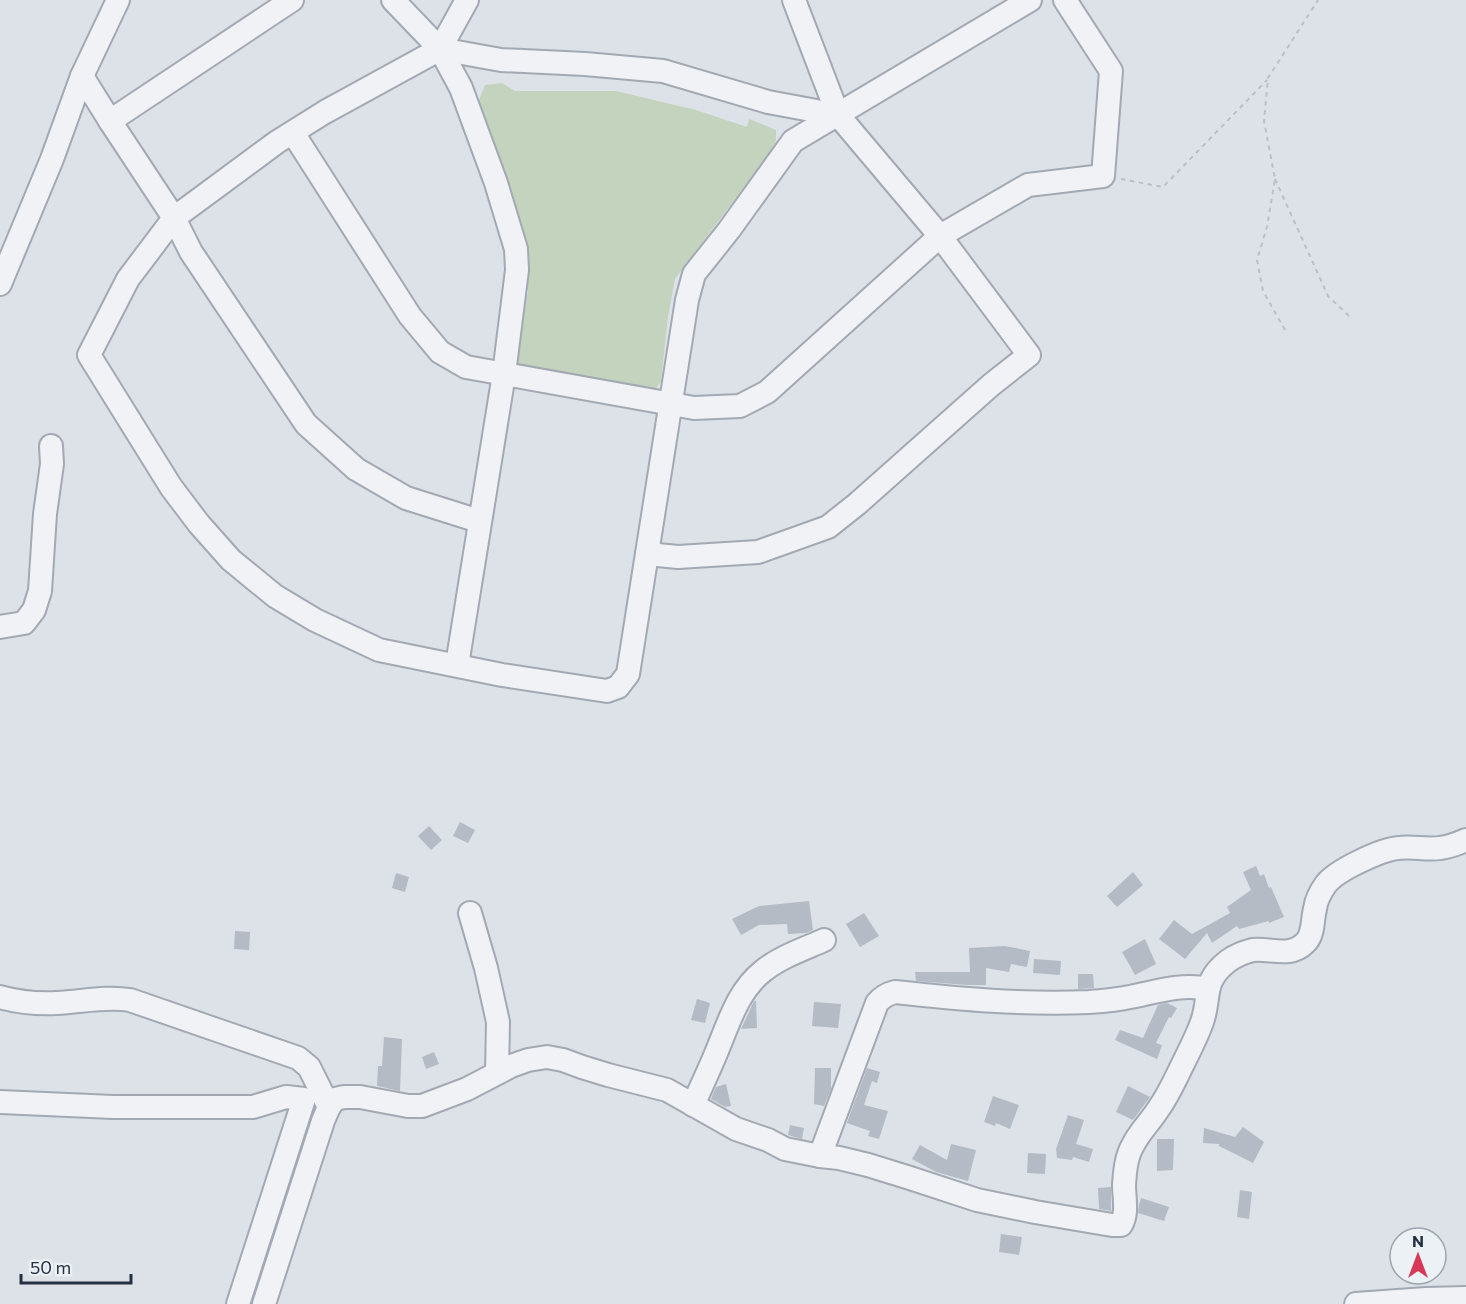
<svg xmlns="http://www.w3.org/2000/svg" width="1466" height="1304" font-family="Commissioner,sans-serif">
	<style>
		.green { fill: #c4d3bd }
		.building { fill: #b4bbc5 }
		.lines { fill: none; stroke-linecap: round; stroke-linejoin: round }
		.minor-casing { stroke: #a2a9b2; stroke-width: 26 }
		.path { stroke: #bbc0c7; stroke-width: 2; stroke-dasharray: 4.5 4.5; stroke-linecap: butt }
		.minor { stroke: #f0f2f6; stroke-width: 22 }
	</style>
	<rect width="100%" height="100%" fill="#dde2e8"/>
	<!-- green -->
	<polygon class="green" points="502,83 515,91 616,91 696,110 747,127 749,119 776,130 776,141 771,151 675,279 668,317 661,381 655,390 521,370 515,358 528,292 527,242 484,123 479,100 485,85"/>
	<!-- building -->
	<g class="building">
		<polygon points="460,822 475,830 468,843 453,836"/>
		<polygon points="429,826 442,840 431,850 418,836"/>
		<polygon points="1256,866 1260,876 1264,874 1269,888 1271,887 1284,917 1269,923 1269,921 1239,929 1237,926 1212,943 1207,933 1185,959 1159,939 1174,920 1192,934 1230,913 1227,907 1251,890 1243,872"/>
		<polygon points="1133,872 1143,885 1117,907 1107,896"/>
		<polygon points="396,873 409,877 405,892 392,888"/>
		<polygon points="809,901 813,930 806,933 788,934 787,924 759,925 741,935 732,919 759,906"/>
		<polygon points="864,913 879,936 860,947 846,924"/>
		<polygon points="235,931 250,932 249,950 234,949"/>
		<polygon points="1145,939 1156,964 1135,975 1122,952"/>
		<polygon points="1005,946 1030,951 1027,967 1011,964 1009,972 986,968 986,985 967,985 916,981 915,972 970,972 969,948"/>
		<polygon points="1034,959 1061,961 1060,975 1033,973"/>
		<polygon points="1078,974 1093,974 1094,988 1078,989"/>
		<polygon points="697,999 710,1003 705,1023 691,1020"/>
		<polygon points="754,1001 756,1001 757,1028 741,1029"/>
		<polygon points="814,1002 841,1004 838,1028 812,1026"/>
		<polygon points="1167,1003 1177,1008 1171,1018 1169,1017 1156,1043 1162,1045 1157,1059 1115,1040 1120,1030 1143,1038 1158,1005"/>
		<polygon points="384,1037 402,1039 400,1091 377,1086 378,1066 382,1066"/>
		<polygon points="434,1052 439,1064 426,1069 422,1057"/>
		<polygon points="815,1068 831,1068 831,1089 824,1106 814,1104"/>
		<polygon points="867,1068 880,1072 877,1083 872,1081 864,1105 888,1111 879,1139 868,1136 870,1131 847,1123"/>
		<polygon points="726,1084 731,1106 725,1107 711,1099 716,1087"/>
		<polygon points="1128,1086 1150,1097 1133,1120 1116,1112"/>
		<polygon points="993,1096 1019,1105 1010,1129 996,1123 995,1126 984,1122"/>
		<polygon points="1068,1115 1084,1120 1076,1144 1093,1149 1089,1162 1073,1157 1072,1160 1057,1158 1056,1149"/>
		<polygon points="790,1125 804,1128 802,1139 788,1135"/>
		<polygon points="1243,1127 1264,1142 1253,1163 1219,1146 1219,1144 1203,1143 1204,1128 1235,1137"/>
		<polygon points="1157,1139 1174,1139 1173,1170 1157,1171"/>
		<polygon points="951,1144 976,1150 968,1181 936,1172 912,1159 920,1145 947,1160"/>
		<polygon points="1028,1153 1046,1154 1045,1174 1027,1173"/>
		<polygon points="1111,1187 1111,1211 1099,1209 1098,1188"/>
		<polygon points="1240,1190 1252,1192 1249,1219 1237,1217"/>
		<polygon points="1141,1198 1169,1207 1164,1221 1138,1213 1139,1205"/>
		<polygon points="1001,1234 1022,1237 1019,1255 999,1252"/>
	</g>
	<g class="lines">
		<defs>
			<g id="minor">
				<polyline points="393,0 440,49 461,88 496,183 516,249 517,270 504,374 457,665"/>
				<polyline points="467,0 440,49 325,112 277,142 174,218 128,279 89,355 171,487 199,524 231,560 275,596 315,620 379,650 502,675 607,691 618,687 628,674 687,300 694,274 729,230 793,141 1030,0"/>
				<polyline points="794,0 838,115 940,236 1028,185 1103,176 1111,71 1065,0"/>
				<polyline points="440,49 501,60 585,64 663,71 768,102 838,115"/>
				<polyline points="82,76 110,121 174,218 191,252 306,424 356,469 406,498 479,521"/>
				<polyline points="110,121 292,0"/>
				<polyline points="293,133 410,316 440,352 466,367 694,408 740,406 767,392 940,236 1029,355 991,385 857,504 828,527 758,552 678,557 647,554"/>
				<polyline points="0,284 52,159 82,76 118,0"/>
				<polyline points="0,627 24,623 34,610 40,591 45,514 52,464 51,446"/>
				<polyline points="470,913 486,968 498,1022 497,1073"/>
				<path d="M0,997C18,1002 38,1004 57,1003C81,1002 106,996 130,1000L298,1058L309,1067L329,1107"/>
				<polyline points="0,1102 113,1107 253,1107 286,1097 304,1099 238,1304"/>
				<path d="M693,1105C702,1085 711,1066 719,1046C730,1019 739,990 763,971C780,957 804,949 824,940"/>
				<path d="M820,1156L877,1003C882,997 887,994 895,992C960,999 1024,1005 1089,1002C1103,1001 1117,1000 1130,997C1156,992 1182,983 1208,989"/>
				<path d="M264,1304L323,1121L329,1107L335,1099L344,1097H360L408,1106H422L467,1089L511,1066L528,1060L547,1057L563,1060L582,1067L608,1075L667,1090L736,1129L768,1140L785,1149L820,1156L839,1158L868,1165L910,1178L977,1200L1035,1212L1112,1225H1121C1128,1213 1124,1198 1124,1185C1125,1171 1126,1157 1133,1145C1140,1131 1151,1121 1159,1108C1167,1097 1173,1084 1179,1072C1187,1055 1196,1039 1202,1022C1211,997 1201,982 1228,961C1235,956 1244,952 1253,950C1271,948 1290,958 1305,943C1314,935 1312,920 1315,909C1316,900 1321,891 1326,884C1337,870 1382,849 1399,848C1412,846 1426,850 1440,848C1449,847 1457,844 1466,840"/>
				<polyline points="1356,1304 1426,1299 1466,1298"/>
			</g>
		</defs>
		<!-- minor casing -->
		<use href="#minor" class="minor-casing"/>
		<!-- path -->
		<g class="path">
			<polyline points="1121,179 1163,187 1267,80"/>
			<polyline points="1275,179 1328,296 1350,317"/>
			<polyline points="1285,330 1263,291 1257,260 1267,227 1275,179 1264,121 1268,78 1318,0"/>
		</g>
		<!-- minor -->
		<use href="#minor" class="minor"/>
	</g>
	<!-- north arrow -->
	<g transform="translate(1418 1256)"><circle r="28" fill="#ecf1f6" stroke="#9ca4ad" stroke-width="1.5"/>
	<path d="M0-4.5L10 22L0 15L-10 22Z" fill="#d73858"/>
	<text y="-9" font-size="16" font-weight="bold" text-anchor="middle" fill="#253040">N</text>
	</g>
	<!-- scale -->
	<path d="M21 1274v9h110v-9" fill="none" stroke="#253040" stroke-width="3"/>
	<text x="30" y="1274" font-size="18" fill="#253040" stroke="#ecf1f6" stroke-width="4.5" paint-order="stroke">50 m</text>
</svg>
